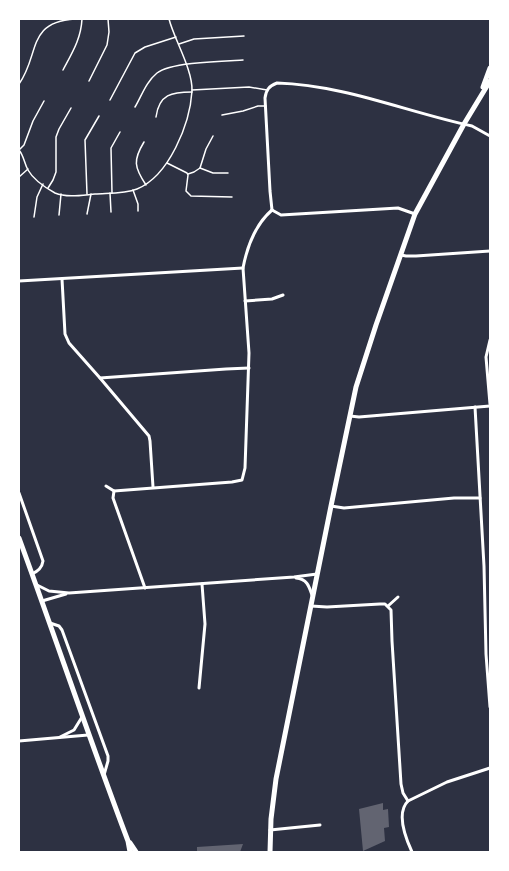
<svg xmlns="http://www.w3.org/2000/svg" width="509" height="871" font-family="'Space Grotesk',sans-serif">
	<style>
		.building { fill: #626471 }
		.lines { fill: none; stroke-linecap: round; stroke-linejoin: round }
		.service { stroke: #fff; stroke-width: 1.5 }
		.minor { stroke: #fff; stroke-width: 3 }
		.primary { stroke: #fff; stroke-width: 5 }
	</style>
	<rect width="100%" height="100%" fill="#2d3142"/>
	<!-- building -->
	<g class="building">
		<polygon points="383,803 383,810 388,809 389,827 384,828 385,841 363,851 359,809"/>
		<polygon points="243,844 240,852 197,852 197,847"/>
	</g>
	<g class="lines">
		<!-- service -->
		<g class="service">
			<polyline points="179,44 194,39 244,36"/>
			<path d="M63,70C72,53 81,39 82,19"/>
			<polyline points="89,81 107,45 109,32 108,19"/>
			<path d="M19,84C40,55 26,22 75,19"/>
			<polyline points="192,90 249,87 267,90"/>
			<polyline points="110,100 135,53 145,47 176,37"/>
			<path d="M44,101L33,121L24,145L19,150C24,156 24,163 28,170C33,179 46,188 55,193C67,198 83,195 95,194C108,193 124,194 137,189C169,176 190,124 192,91C193,70 174,39 169,19"/>
			<path d="M135,107C142,95 146,82 157,73C170,62 225,61 243,60"/>
			<polyline points="222,115 243,111 258,106 266,106"/>
			<path d="M156,117C159,94 172,92 192,92"/>
			<path d="M144,142C133,160 134,167 146,185"/>
			<polyline points="167,163 187,173 188,175 186,191 191,196 232,197"/>
			<polyline points="200,168 213,173 228,173"/>
			<polyline points="188,174 194,172 200,168 206,149 213,136"/>
			<polyline points="19,177 28,169"/>
			<polyline points="48,188 53,180 56,172 56,137 59,129 71,108"/>
			<polyline points="133,190 138,204 138,211"/>
			<polyline points="110,193 111,212"/>
			<polyline points="112,193 111,148 120,132"/>
			<polyline points="87,194 85,140 99,116"/>
			<polyline points="87,214 91,194"/>
			<polyline points="59,215 61,194"/>
			<polyline points="34,217 37,197 43,184"/>
		</g>
		<!-- minor -->
		<g class="minor">
			<path d="M272,210L270,191L265,98C266,90 269,86 277,83C344,85 407,112 472,126L490,136"/>
			<polyline points="272,210 281,215 398,208 415,214"/>
			<polyline points="401,255 406,256 416,256 490,251"/>
			<polyline points="62,279 65,334 69,343 100,378 149,436 150,441 153,487"/>
			<polyline points="19,281 243,268"/>
			<polyline points="245,301 272,299 283,295"/>
			<polyline points="490,340 486,357 490,404"/>
			<polyline points="100,378 226,369 249,368"/>
			<polyline points="475,407 484,566 486,654 490,707"/>
			<polyline points="350,416 359,417 490,406"/>
			<polyline points="106,486 114,491 113,498 145,588"/>
			<path d="M114,491L232,482L242,480L245,468L249,353L243,268C247,247 256,224 272,210"/>
			<path d="M19,493L43,561C42,568 38,571 32,574"/>
			<polyline points="331,506 344,508 454,498 480,498"/>
			<path d="M296,578C307,579 309,586 312,595"/>
			<polyline points="37,585 49,591 69,593 294,577 317,574"/>
			<polyline points="42,601 66,594"/>
			<path d="M311,606L327,607L380,604H385L391,610L392,641L401,784L403,793L408,801C396,813 406,839 412,852"/>
			<polyline points="388,606 398,597"/>
			<polyline points="50,623 59,626 62,630 108,756 108,761 104,775"/>
			<polyline points="199,688 205,624 202,584"/>
			<polyline points="60,737 74,730 82,717"/>
			<polyline points="19,741 88,735"/>
			<polyline points="408,801 447,782 490,768"/>
			<polyline points="270,830 320,825"/>
		</g>
		<!-- primary -->
		<g class="primary">
			<polyline points="483,87 490,68"/>
			<path d="M19,538C56,639 90,741 128,841L130,852"/>
			<polyline points="130,843 136,852"/>
			<polyline points="270,852 271,819 276,779 331,506 356,387 376,325 415,214 464,124 490,81"/>
		</g>
	</g>
	<!-- border -->
	<rect width="509" height="871" fill="none" stroke="#ffffff" stroke-width="40"/>
</svg>
